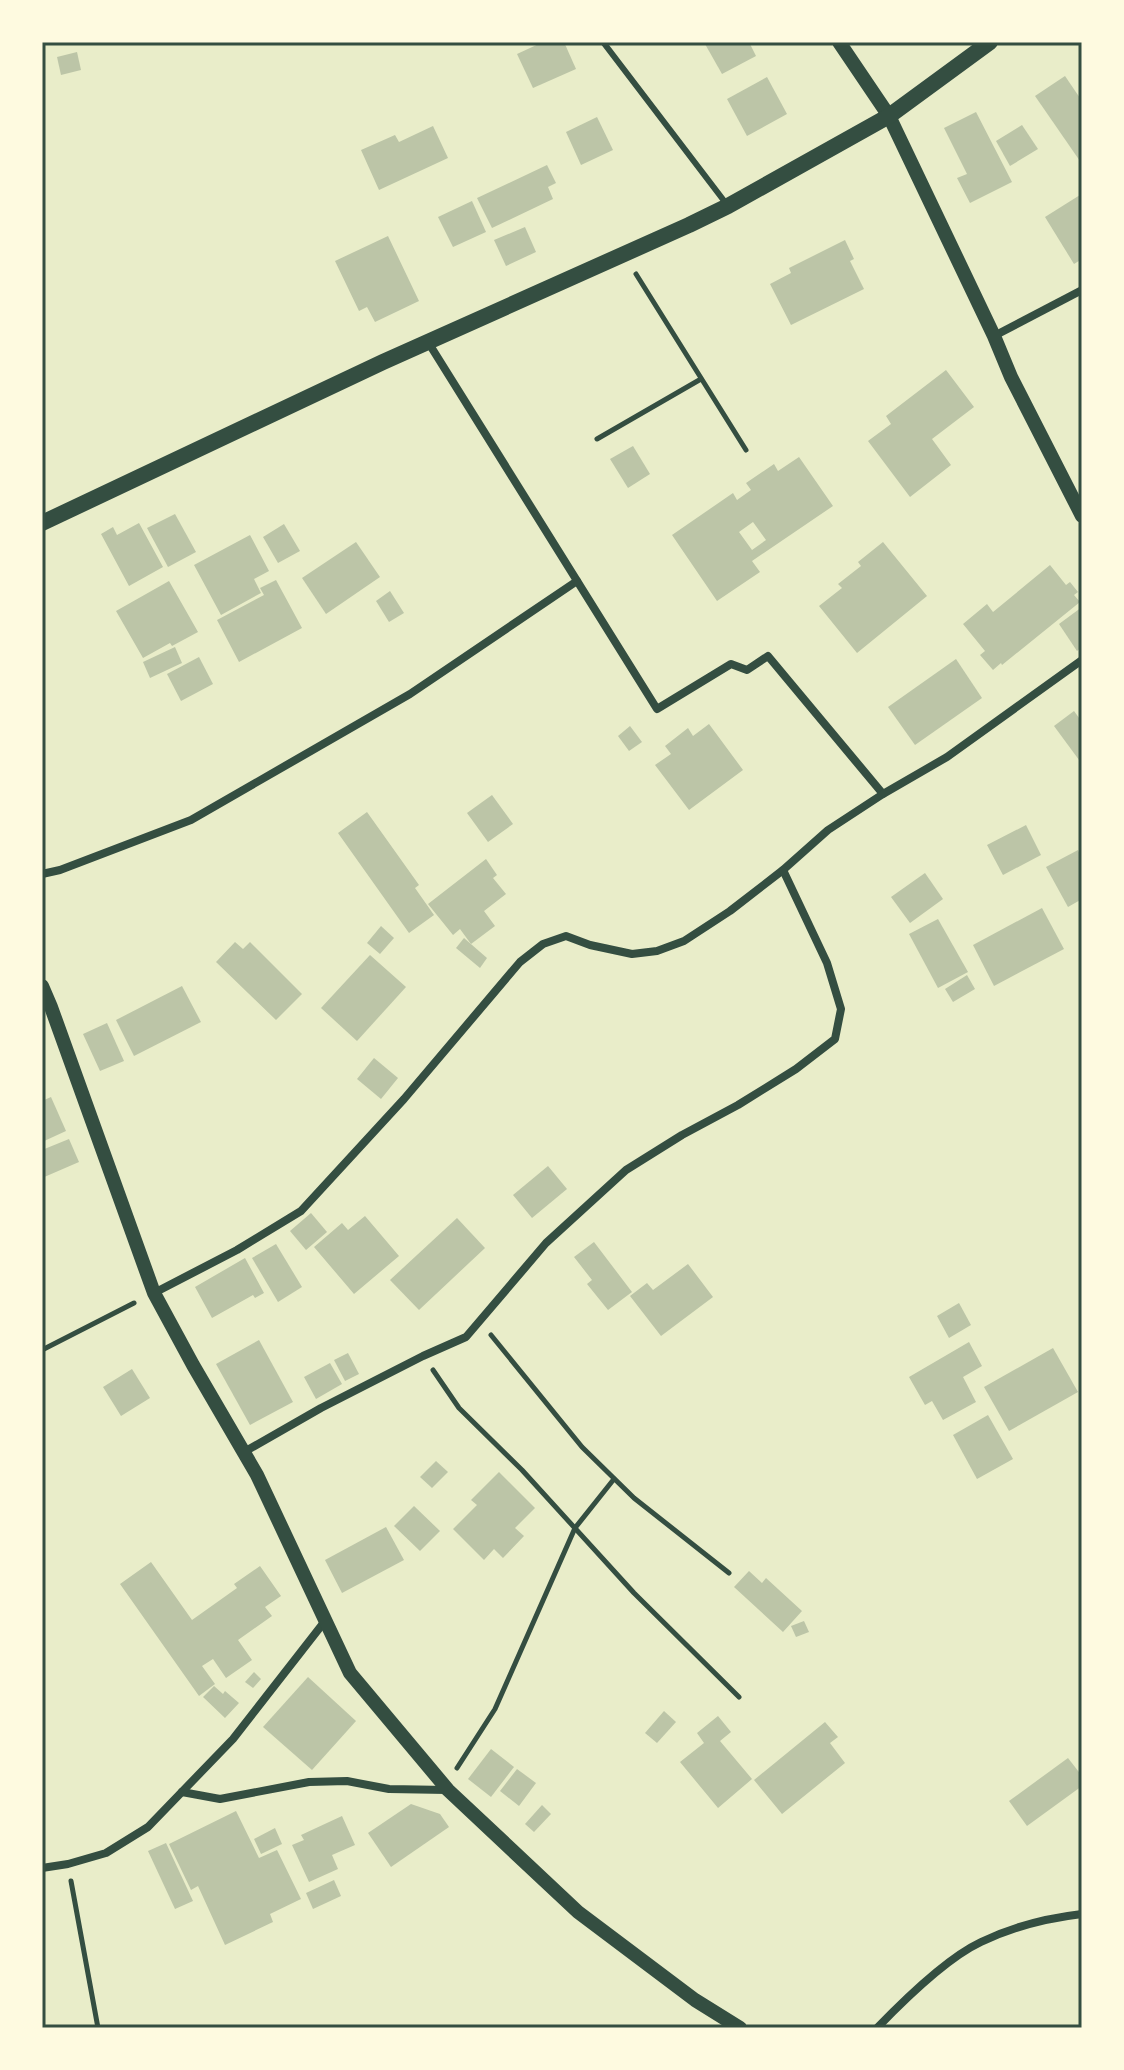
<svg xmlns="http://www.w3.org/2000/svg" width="1124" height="2070" font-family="'Source Serif 4',serif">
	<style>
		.building { fill: #bcc5a7; fill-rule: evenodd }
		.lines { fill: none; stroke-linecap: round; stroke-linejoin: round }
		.path { stroke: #344e41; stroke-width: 5 }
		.service { stroke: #344e41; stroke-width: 6 }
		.minor { stroke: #344e41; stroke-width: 8 }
		.tertiary { stroke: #344e41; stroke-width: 14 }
		.secondary { stroke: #344e41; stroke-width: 16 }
		.neatline { fill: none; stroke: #344e41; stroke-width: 3 }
	</style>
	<rect width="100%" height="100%" fill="#e9edc9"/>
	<!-- building -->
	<g class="building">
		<polygon points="543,42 564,42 576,69 533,88 517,54"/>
		<polygon points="709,42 749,42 756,56 722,74 705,44"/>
		<polygon points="77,52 81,70 61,75 57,57"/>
		<polygon points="1065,76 1082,101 1082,164 1035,96"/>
		<polygon points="767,77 787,114 747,136 727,99"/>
		<polygon points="976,112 1012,182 970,203 957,178 967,174 944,128"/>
		<polygon points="597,117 613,150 581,165 566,132"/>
		<polygon points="1022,125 1038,149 1010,166 996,141"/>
		<polygon points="433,126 448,158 379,190 361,150 395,135 399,142"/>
		<polygon points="547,165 556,183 548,187 553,199 492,228 477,198"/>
		<polygon points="1080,195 1082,198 1082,259 1074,264 1045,217"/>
		<polygon points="472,201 486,232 453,247 438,217"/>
		<polygon points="525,227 536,252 506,266 494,240"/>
		<polygon points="388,236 419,301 375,322 367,307 359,311 335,261"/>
		<polygon points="845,240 854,259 850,261 864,289 791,325 770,284 791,273 789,268"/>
		<polygon points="946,370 974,407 932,439 951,465 910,497 868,441 891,424 886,416"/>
		<polygon points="633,446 650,474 628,488 610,459"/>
		<path d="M799,457L833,506L752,561L760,572L717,601L672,535L733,493L737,500L751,490L746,483L774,464L778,471ZM753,522L766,540L752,550L739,532Z"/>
		<polygon points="175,514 196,552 168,567 147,528"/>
		<polygon points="139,523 163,567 129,586 101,534 113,527 117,535"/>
		<polygon points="284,524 300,551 278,563 263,537"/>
		<polygon points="250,535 269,571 254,579 261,593 221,615 194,565"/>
		<polygon points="356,542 380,577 326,614 302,578"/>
		<polygon points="883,542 927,596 857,653 819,606 842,588 838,584 861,566 858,562"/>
		<polygon points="1050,565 1066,585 1070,582 1078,592 1074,595 1080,602 1002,665 1001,663 993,670 980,655 985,651 963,624 987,604 993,612"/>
		<polygon points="276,580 302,628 239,662 217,620 264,595 260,588"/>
		<polygon points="169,581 198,632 172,646 170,643 143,658 116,611"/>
		<polygon points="390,591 404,613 389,622 376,601"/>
		<polygon points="1082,607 1082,647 1077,651 1059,624"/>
		<polygon points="175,647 182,663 150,678 143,662"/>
		<polygon points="199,657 213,684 181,701 167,674"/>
		<polygon points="956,659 982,698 915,745 888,707"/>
		<polygon points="1074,711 1082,722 1082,764 1054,726"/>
		<polygon points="709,724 743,770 689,810 655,765 671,754 665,746 688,728 693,736"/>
		<polygon points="630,726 642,742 629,751 618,736"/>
		<polygon points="492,795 513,824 488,842 467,813"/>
		<polygon points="367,812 419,885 415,888 434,915 409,933 338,833"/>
		<polygon points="1026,825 1041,855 1003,875 987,845"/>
		<polygon points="1078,850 1082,859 1082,899 1068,907 1046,867"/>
		<polygon points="486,859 497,875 493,878 506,894 484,911 495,926 471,944 460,929 453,935 428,904"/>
		<polygon points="925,873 943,899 910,923 891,897"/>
		<polygon points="1042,908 1064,949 994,986 973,945"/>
		<polygon points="938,919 968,972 938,988 909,934"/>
		<polygon points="381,926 394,938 380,954 367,943"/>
		<polygon points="464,938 487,958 480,968 456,948"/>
		<polygon points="235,942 243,949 250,942 302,994 276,1020 216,962"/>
		<polygon points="370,955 406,987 357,1041 321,1008"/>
		<polygon points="967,975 975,989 953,1002 945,989"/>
		<polygon points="182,986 201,1022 134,1056 116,1020"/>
		<polygon points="107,1023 124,1061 100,1071 83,1034"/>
		<polygon points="374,1058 398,1078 381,1099 357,1079"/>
		<polygon points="51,1097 66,1131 42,1142 42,1101"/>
		<polygon points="69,1139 79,1162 42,1178 42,1150"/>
		<polygon points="548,1166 567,1189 532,1218 513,1195"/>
		<polygon points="311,1213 327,1232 306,1250 290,1231"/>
		<polygon points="365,1216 399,1256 354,1294 314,1247 342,1223 348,1230"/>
		<polygon points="457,1218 485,1248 419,1310 390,1280"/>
		<polygon points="594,1242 632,1292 608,1310 587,1284 592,1280 574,1257"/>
		<polygon points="276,1244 302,1287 278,1302 252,1258"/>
		<polygon points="245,1258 264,1293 255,1298 253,1295 212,1318 195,1287"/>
		<polygon points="688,1264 713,1297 661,1336 630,1296 647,1283 653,1290"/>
		<polygon points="959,1303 971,1325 949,1338 937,1316"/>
		<polygon points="259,1340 293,1402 250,1425 216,1364"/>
		<polygon points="969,1342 982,1366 963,1377 976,1402 943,1420 932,1401 925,1405 909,1377"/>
		<polygon points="1053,1348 1078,1392 1009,1431 984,1387"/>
		<polygon points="348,1353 359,1374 345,1381 334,1360"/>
		<polygon points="330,1363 342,1384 316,1399 304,1377"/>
		<polygon points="132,1369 150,1398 121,1416 103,1387"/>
		<polygon points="988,1415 1013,1459 977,1479 953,1435"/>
		<polygon points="436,1461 448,1472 432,1488 420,1477"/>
		<polygon points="499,1472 535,1508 515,1528 524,1536 503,1558 494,1549 484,1560 453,1529 477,1505 471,1500"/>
		<polygon points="414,1506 440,1531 420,1551 394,1526"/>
		<polygon points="386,1527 404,1560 342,1593 325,1560"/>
		<polygon points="151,1562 192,1620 237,1588 234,1584 260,1566 281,1596 265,1607 272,1616 238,1640 252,1660 226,1678 213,1659 202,1666 215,1684 199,1696 120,1584"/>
		<polygon points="749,1571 762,1583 766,1578 802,1611 783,1632 734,1587"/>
		<polygon points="804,1621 809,1632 796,1637 791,1626"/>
		<polygon points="254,1672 261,1679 253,1688 245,1682"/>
		<polygon points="308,1677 356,1721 312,1770 263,1727"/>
		<polygon points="214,1686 223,1694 225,1691 239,1703 225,1718 203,1697"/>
		<polygon points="664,1711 676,1722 657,1743 645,1733"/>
		<polygon points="718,1716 731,1732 720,1741 752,1779 718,1808 680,1762 704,1743 697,1733"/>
		<polygon points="825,1722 838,1737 830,1743 845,1763 782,1814 754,1780"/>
		<polygon points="491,1749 514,1767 491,1797 468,1779"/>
		<polygon points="1068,1758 1082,1776 1082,1786 1027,1826 1009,1801"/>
		<polygon points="517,1769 536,1783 519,1806 500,1791"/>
		<polygon points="411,1804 440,1814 449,1827 391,1867 368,1833"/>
		<polygon points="542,1805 551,1814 534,1832 525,1824"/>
		<polygon points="236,1811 259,1858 277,1850 301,1899 270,1914 273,1922 225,1945 198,1886 191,1890 169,1844"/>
		<polygon points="342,1816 355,1845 332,1855 338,1869 309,1882 292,1845 304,1840 301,1835"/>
		<polygon points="275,1828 282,1844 261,1854 254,1839"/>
		<polygon points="166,1843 193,1901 175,1909 148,1851"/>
		<polygon points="334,1880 341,1896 313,1909 306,1893"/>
	</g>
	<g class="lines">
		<!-- path -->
		<g class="path">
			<polyline points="636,274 746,450"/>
			<polyline points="597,439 701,379"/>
			<polyline points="491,1335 582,1447 634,1498 729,1573"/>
			<polyline points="42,1350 134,1303"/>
			<polyline points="433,1370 459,1408 522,1470 634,1593 739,1697"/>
			<polyline points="457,1768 495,1709 575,1528 614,1479"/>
			<polyline points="71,1881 98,2028"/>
		</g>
		<!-- service -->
		<polyline class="service" points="603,42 728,206"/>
		<!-- minor -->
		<g class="minor">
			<polyline points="994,336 1082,290"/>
			<polyline points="428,342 657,709 731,664 747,670 768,656 883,794"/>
			<polyline points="42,874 60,870 191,820 410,694 577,581"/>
			<polyline points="154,1293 237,1250 301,1211 404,1099 520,962 543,944 566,936 590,945 632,954 657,951 684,941 730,911 783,870 828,830 883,794 947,757 1082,660"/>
			<polyline points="244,1452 321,1408 423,1356 466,1337 546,1243 626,1170 682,1135 738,1105 796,1069 835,1039 841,1009 827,963 783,870"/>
			<polyline points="182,1792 220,1799 309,1782 347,1781 389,1789 447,1790"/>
			<polyline points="42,1868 68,1864 106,1853 148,1827 233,1739 325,1621"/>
			<path d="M877,2028C904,2000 947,1958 981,1942C1012,1927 1048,1918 1082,1914"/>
		</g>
		<!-- tertiary -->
		<g class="tertiary">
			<polyline points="839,42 889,116 994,336 1011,377 1082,516"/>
			<polyline points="42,986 51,1007 154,1293 193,1365 257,1475 350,1673 448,1790 578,1912 695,2000 740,2028"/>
		</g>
		<!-- secondary -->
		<polyline class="secondary" points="42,523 383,362 689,225 728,206 889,116 990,42"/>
	</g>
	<!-- border -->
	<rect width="1124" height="2070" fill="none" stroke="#fefae0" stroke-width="88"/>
	<rect x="44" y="44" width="1036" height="1982" class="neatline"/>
</svg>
